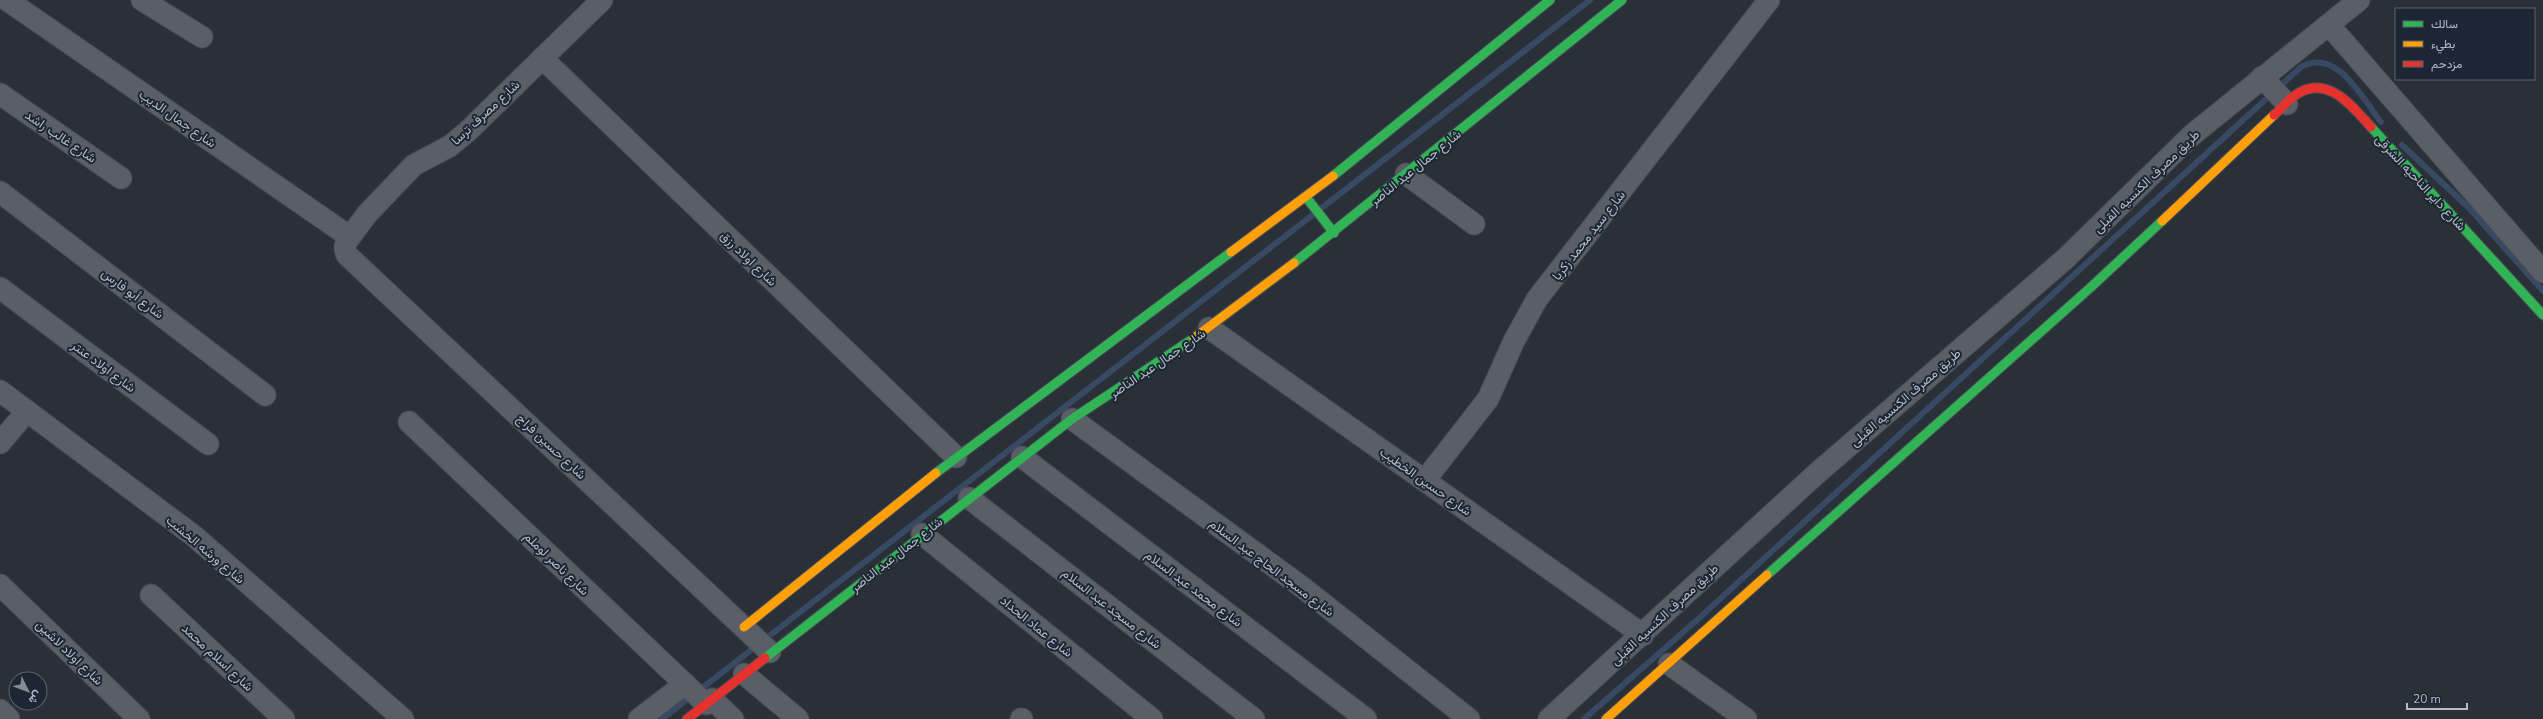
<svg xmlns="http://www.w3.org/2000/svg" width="2543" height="719" font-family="'Nunito Sans',Vazirmatn,sans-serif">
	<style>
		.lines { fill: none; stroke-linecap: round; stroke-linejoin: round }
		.stream { stroke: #384963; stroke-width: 6 }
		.street-casing { stroke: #484c53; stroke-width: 23 }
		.fast-casing { stroke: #484c53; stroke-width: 11 }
		.slow-casing { stroke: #484c53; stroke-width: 11 }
		.jam-casing { stroke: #484c53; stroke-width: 11 }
		.street { stroke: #5a5e66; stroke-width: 21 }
		.fast { stroke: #30b455; stroke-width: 9 }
		.slow { stroke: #ff9f0a; stroke-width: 9 }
		.jam { stroke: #e5322d; stroke-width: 9 }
		.labels { text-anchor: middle; stroke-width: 4; stroke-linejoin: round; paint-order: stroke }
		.street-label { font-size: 13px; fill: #b4bcc9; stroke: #1d2633 }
	</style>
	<rect width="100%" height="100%" fill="#2a3038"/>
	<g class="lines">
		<!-- stream -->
		<g class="stream">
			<polyline points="2402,145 2470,209 2543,291"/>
			<polyline points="662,719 1590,0"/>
			<path d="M1584,719L1697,620L2301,67C2337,47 2362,98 2381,122"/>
		</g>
		<defs>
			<g id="street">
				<polyline points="7,0 350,237"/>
				<polyline points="142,0 202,37"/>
				<path d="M602,0L468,131L450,146L414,165L367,214L350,237C345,244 343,247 347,255L770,652"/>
				<polyline points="2329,25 2543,272"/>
				<polyline points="542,58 956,457"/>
				<polyline points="2262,77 2287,104"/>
				<polyline points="0,94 121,178"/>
				<polyline points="1406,174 1474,224"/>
				<polyline points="0,192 265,395"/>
				<polyline points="0,288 208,444"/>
				<polyline points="1209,328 1643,635"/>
				<polyline points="0,391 194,536 403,719"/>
				<polyline points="1072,419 1302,587 1469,719"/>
				<polyline points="409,422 706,704"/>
				<polyline points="0,443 27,411"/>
				<polyline points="1022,457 1366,719"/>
				<polyline points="1425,480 1488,399 1514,341 1537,299 1769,0"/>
				<polyline points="969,498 1254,719"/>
				<polyline points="922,534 1152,719"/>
				<polyline points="0,585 139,719"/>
				<polyline points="151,595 284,719"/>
				<polyline points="1669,664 1746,719"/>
				<polyline points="744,674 798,719"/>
				<polyline points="712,699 733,719"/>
				<polyline points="0,710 9,719"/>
				<polyline points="639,719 685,684"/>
				<polyline points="1021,719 1022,719"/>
				<polyline points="1549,719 1815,475 2065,259 2192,135 2359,0"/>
			</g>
			<g id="fast">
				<polyline points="2371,127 2543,315"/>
				<polyline points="1333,176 1550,0"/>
				<polyline points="1306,197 1334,233"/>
				<polyline points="1294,263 1622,0"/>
				<polyline points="936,473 1231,252"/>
				<polyline points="1767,575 2090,288 2162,221"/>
				<polyline points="765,658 1072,419 1194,338"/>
			</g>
			<g id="slow">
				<polyline points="2162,221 2274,115"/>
				<polyline points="1231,252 1333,176"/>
				<polyline points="1194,338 1294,263"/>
				<polyline points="744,627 936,473"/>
				<polyline points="1606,719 1767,575"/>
			</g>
			<g id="jam">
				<path d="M2274,115C2281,109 2287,101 2294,96C2326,72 2352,106 2371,127"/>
				<polyline points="687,719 765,658"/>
			</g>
		</defs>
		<!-- street casing -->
		<use href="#street" class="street-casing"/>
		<!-- fast casing -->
		<use href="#fast" class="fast-casing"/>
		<!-- slow casing -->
		<use href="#slow" class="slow-casing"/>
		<!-- jam casing -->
		<use href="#jam" class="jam-casing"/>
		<!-- street -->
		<use href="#street" class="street"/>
		<!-- fast -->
		<use href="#fast" class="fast"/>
		<!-- slow -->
		<use href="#slow" class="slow"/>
		<!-- jam -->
		<use href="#jam" class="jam"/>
	</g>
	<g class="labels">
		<!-- street labels -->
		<g class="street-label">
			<text transform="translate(485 112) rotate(-43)" y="5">شارع مصرف ترسا</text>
			<text transform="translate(178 118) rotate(35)" y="5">شارع جمال الديب</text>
			<text transform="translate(61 136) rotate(34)" y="5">شارع غالب راشد</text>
			<text transform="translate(1415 167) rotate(-39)" y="5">شارع جمال عبد الناصر</text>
			<text transform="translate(2146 181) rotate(-44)" y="5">طريق مصرف الكنسيه القبلى</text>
			<text transform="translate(2421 182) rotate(47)" y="5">شارع داير الناحيه الشرقى</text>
			<text transform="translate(1588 235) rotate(-52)" y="5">شارع سيد محمد زكريا</text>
			<text transform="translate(749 258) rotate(44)" y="5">شارع اولاد رزق</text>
			<text transform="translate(133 293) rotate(37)" y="5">شارع أبو فارس</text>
			<text transform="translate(1157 363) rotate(-34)" y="5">شارع جمال عبد الناصر</text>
			<text transform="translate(104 366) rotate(37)" y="5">شارع اولاد عنتر</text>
			<text transform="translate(1905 397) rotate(-41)" y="5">طريق مصرف الكنسيه القبلى</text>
			<text transform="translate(552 446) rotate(43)" y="5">شارع حسين فراج</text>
			<text transform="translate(1426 481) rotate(35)" y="5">شارع حسين الخطيب</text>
			<text transform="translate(206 549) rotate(40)" y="5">شارع ورشه الخشب</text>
			<text transform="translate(896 554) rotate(-38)" y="5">شارع جمال عبد الناصر</text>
			<text transform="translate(557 563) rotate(44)" y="5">شارع ناصر لوملم</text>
			<text transform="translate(1272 567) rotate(37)" y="5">شارع مسجد الحاج عبد السلام</text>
			<text transform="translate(1194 588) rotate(37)" y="5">شارع محمد عبد السلام</text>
			<text transform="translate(1112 608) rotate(38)" y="5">شارع مسجد عبد السلام</text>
			<text transform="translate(1664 614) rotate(-43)" y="5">طريق مصرف الكنسيه القبلى</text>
			<text transform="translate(1037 626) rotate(39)" y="5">شارع عماد الحداد</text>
			<text transform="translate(70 652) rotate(44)" y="5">شارع اولاد لاشين</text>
			<text transform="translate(218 657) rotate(43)" y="5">شارع اسلام محمد</text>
		</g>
	</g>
	<!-- legend -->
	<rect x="2395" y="8" width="140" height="72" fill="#1d2633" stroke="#59626f"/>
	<rect x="2403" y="21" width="20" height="6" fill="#30b455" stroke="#59626f"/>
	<text x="2431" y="28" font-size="12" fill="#b4bcc9">سالك</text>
	<rect x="2403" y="41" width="20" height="6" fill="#ff9f0a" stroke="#59626f"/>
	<text x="2431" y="48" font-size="12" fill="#b4bcc9">بطيء</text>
	<rect x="2403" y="61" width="20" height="6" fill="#e5322d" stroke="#59626f"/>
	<text x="2431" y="68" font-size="12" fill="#b4bcc9">مزدحم</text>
	<!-- north arrow -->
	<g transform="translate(28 691) rotate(132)"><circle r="19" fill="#1d2633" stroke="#59626f"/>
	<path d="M0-3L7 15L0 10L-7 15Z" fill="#848b96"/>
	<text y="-6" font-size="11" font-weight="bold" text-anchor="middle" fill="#b4bcc9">ش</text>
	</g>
	<!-- scale -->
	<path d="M2407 703v6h60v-6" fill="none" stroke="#b4bcc9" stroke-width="2"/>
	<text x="2413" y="703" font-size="12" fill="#b4bcc9" stroke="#1d2633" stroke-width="3" paint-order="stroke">20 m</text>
</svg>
